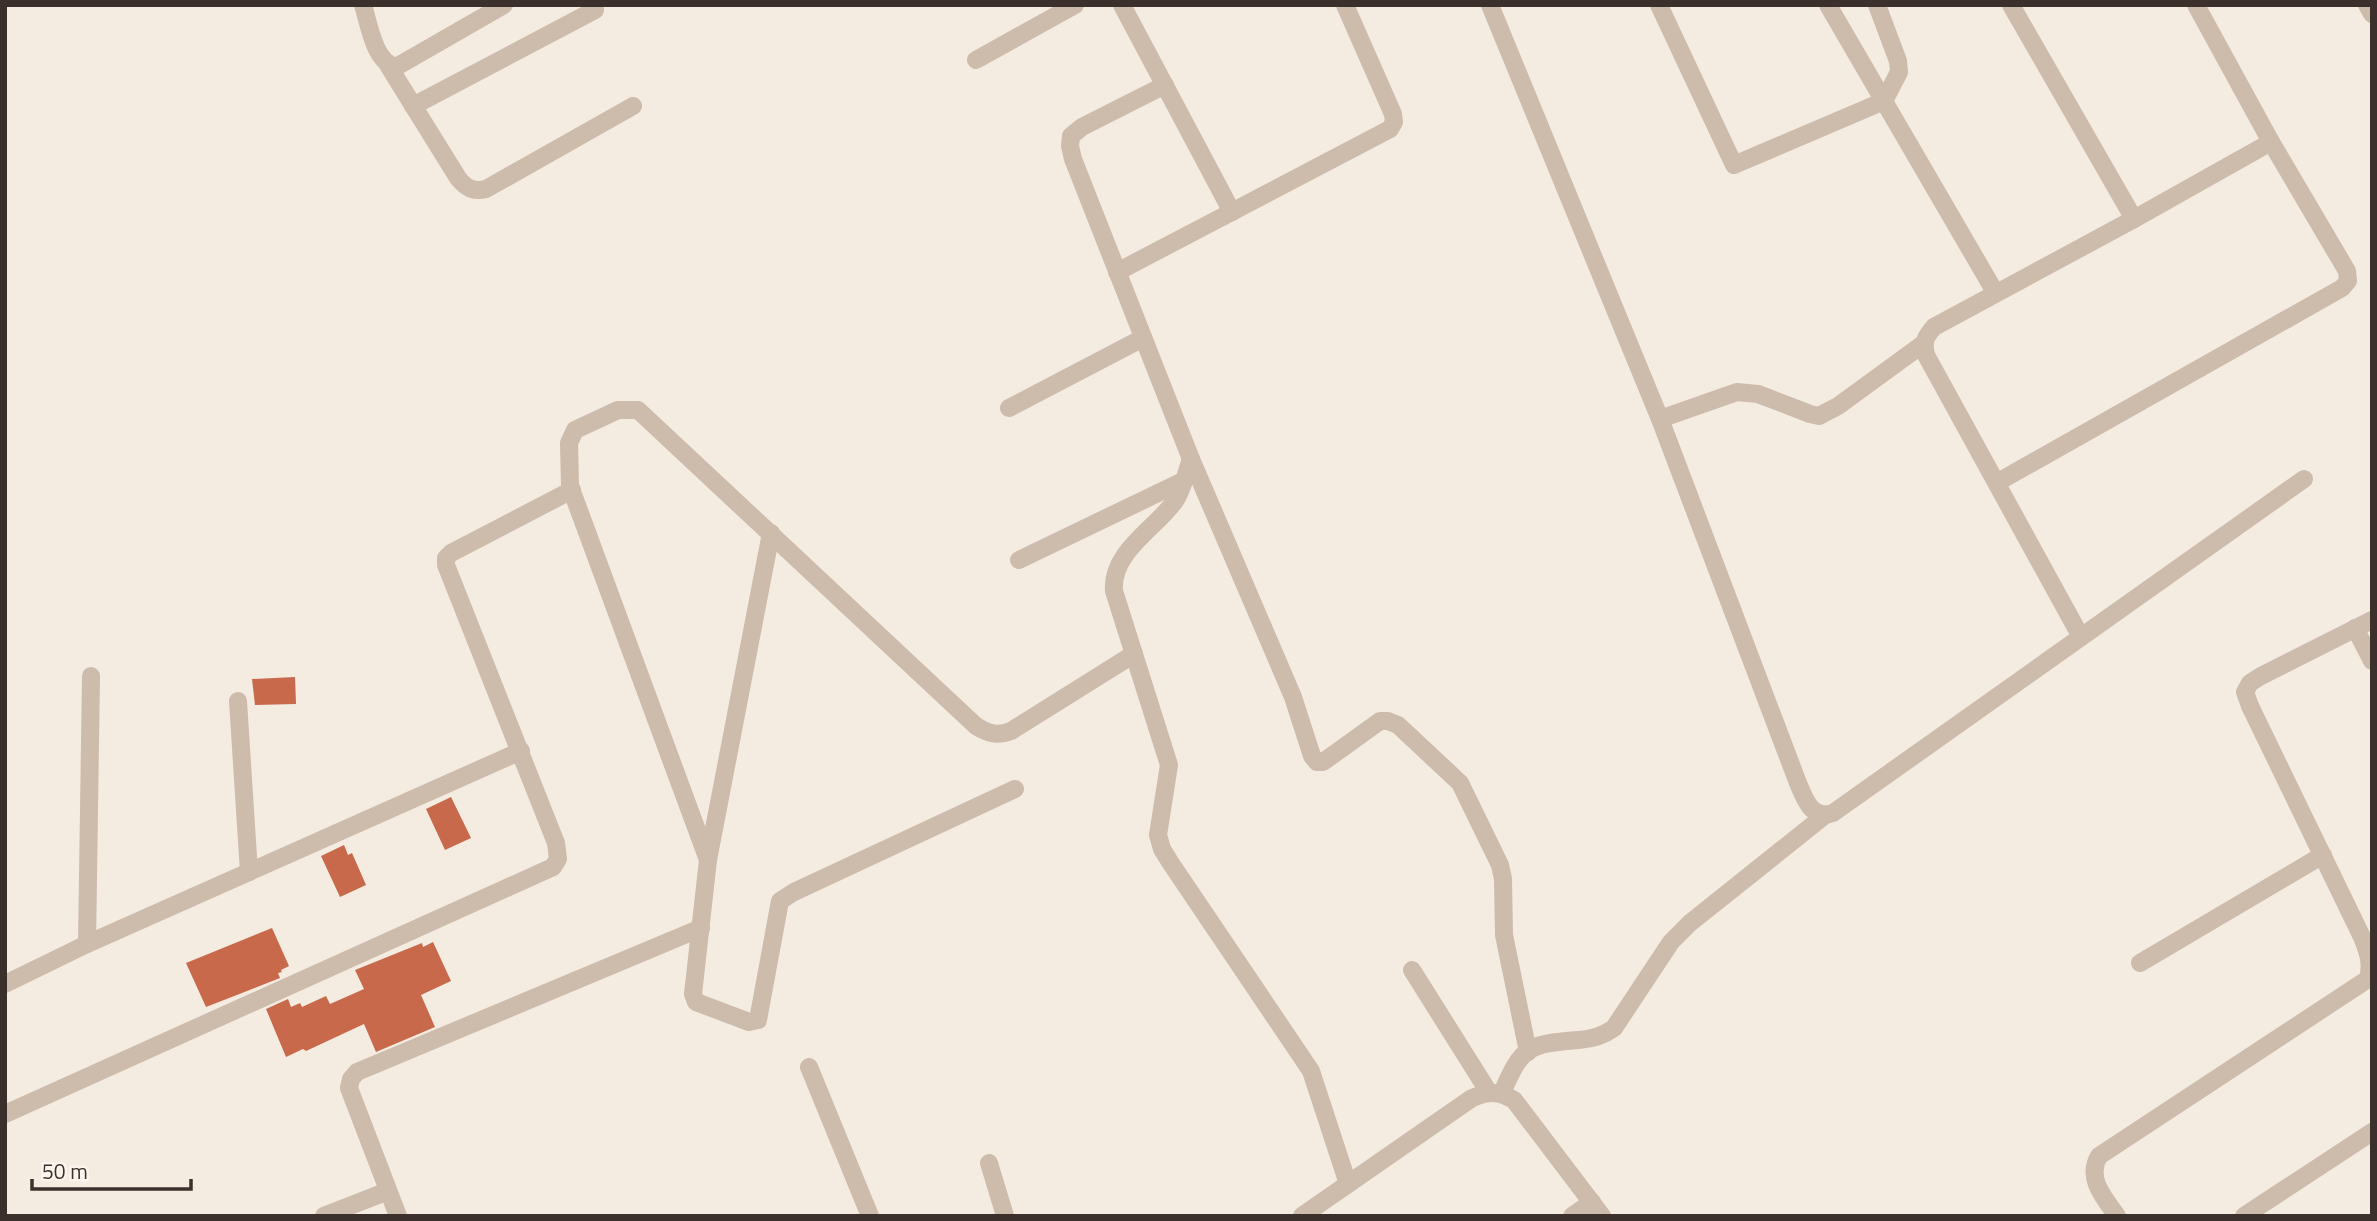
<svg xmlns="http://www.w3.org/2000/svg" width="2377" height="1221" font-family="'Titillium Web',sans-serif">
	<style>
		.building { fill: #c8694b }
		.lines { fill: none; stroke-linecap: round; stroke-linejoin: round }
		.minor { stroke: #cdbbac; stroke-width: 18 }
	</style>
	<rect width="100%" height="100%" fill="#f4ebe1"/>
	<!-- building -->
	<g class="building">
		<polygon points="295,677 296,704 255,705 252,679"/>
		<polygon points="451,797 471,838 445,850 426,809"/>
		<polygon points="344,845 348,855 352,853 366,885 340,897 321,856"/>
		<polygon points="272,928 289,966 281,970 282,972 278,973 280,978 206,1007 186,963"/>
		<polygon points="433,942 451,981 421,995 435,1027 376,1052 364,1024 306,1051 303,1049 286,1057 266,1009 288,999 291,1007 300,1003 302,1007 326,996 330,1004 364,989 355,970 422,943 423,947"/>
	</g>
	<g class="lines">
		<!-- minor -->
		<g class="minor">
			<path d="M363,5C369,24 374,62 396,67L504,5"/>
			<polyline points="1122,5 1232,212"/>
			<path d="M1490,5L1660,419L1798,783C1805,800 1812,820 1833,813L2304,479"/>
			<polyline points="1659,5 1734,165 1884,101 1899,72 1898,61 1877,5"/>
			<polyline points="1828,5 1995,292"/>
			<polyline points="2011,5 2134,219"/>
			<polyline points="2367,5 2372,14"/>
			<polyline points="976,60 1075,5"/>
			<path d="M388,65L458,178C466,188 473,192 486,189L633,106"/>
			<polyline points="1165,85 1082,127 1071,136 1070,146 1073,159 1191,459 1293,697 1312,756 1317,762 1323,762 1380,721 1388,721 1398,725 1460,783 1500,865 1503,879 1504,935 1528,1052"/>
			<polyline points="413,106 595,10"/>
			<polyline points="1117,272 1390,129 1394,122 1393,114 1345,5"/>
			<polyline points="1009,408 1143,338"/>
			<polyline points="1660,419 1737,392 1758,394 1810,414 1819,416 1838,406 1923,344"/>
			<path d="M1191,459C1186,473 1183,489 1175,501C1155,529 1111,552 1114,591L1169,765L1158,835L1162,849L1170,862L1311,1071L1348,1184"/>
			<polyline points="1998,482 2342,288 2348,281 2347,271 2271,142 2196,5"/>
			<polyline points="771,533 708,860 693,994 696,1002 749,1022 758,1020 780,901 794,892 1015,789"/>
			<polyline points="1019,560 1183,481"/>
			<polyline points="2355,628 2372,661"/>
			<path d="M2081,637L1926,355C1923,342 1925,337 1934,327L2134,219L2271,142"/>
			<polyline points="238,701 249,872"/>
			<path d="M708,860L570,486L569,443L575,430L618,410H638L976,726C989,734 997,736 1011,731L1134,654"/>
			<polyline points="87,944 91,676"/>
			<polyline points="2140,963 2323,855"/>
			<polyline points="1412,970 1488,1091"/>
			<polyline points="5,984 87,944 521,751"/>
			<polyline points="809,1067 870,1216"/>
			<path d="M1502,1093C1522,1046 1528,1044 1579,1040C1593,1039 1603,1036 1614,1028L1671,942L1690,923L1824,816"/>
			<polyline points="5,1114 553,867 558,859 556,843 446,565 446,558 451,553 572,490"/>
			<polyline points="989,1163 1005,1216"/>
			<polyline points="324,1216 388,1191"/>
			<polyline points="398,1216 349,1088 351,1079 357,1072 701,928"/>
			<path d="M1302,1216L1472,1098C1489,1091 1498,1091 1514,1100L1602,1216"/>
			<polyline points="1572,1216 1592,1202"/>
			<path d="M2117,1216C2104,1198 2086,1178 2099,1156L2368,979C2372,963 2368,952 2362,937L2250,706L2245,692L2250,683L2261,676L2372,620"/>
			<polyline points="2244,1216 2372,1132"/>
		</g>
	</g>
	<!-- border -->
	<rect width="2377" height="1221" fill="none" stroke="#3b302b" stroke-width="14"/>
	<!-- scale -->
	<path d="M32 1179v10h159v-10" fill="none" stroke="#3b302b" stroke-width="3.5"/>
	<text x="42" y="1179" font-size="21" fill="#3b302b" stroke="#fbf5ee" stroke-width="5" paint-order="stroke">50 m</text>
</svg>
